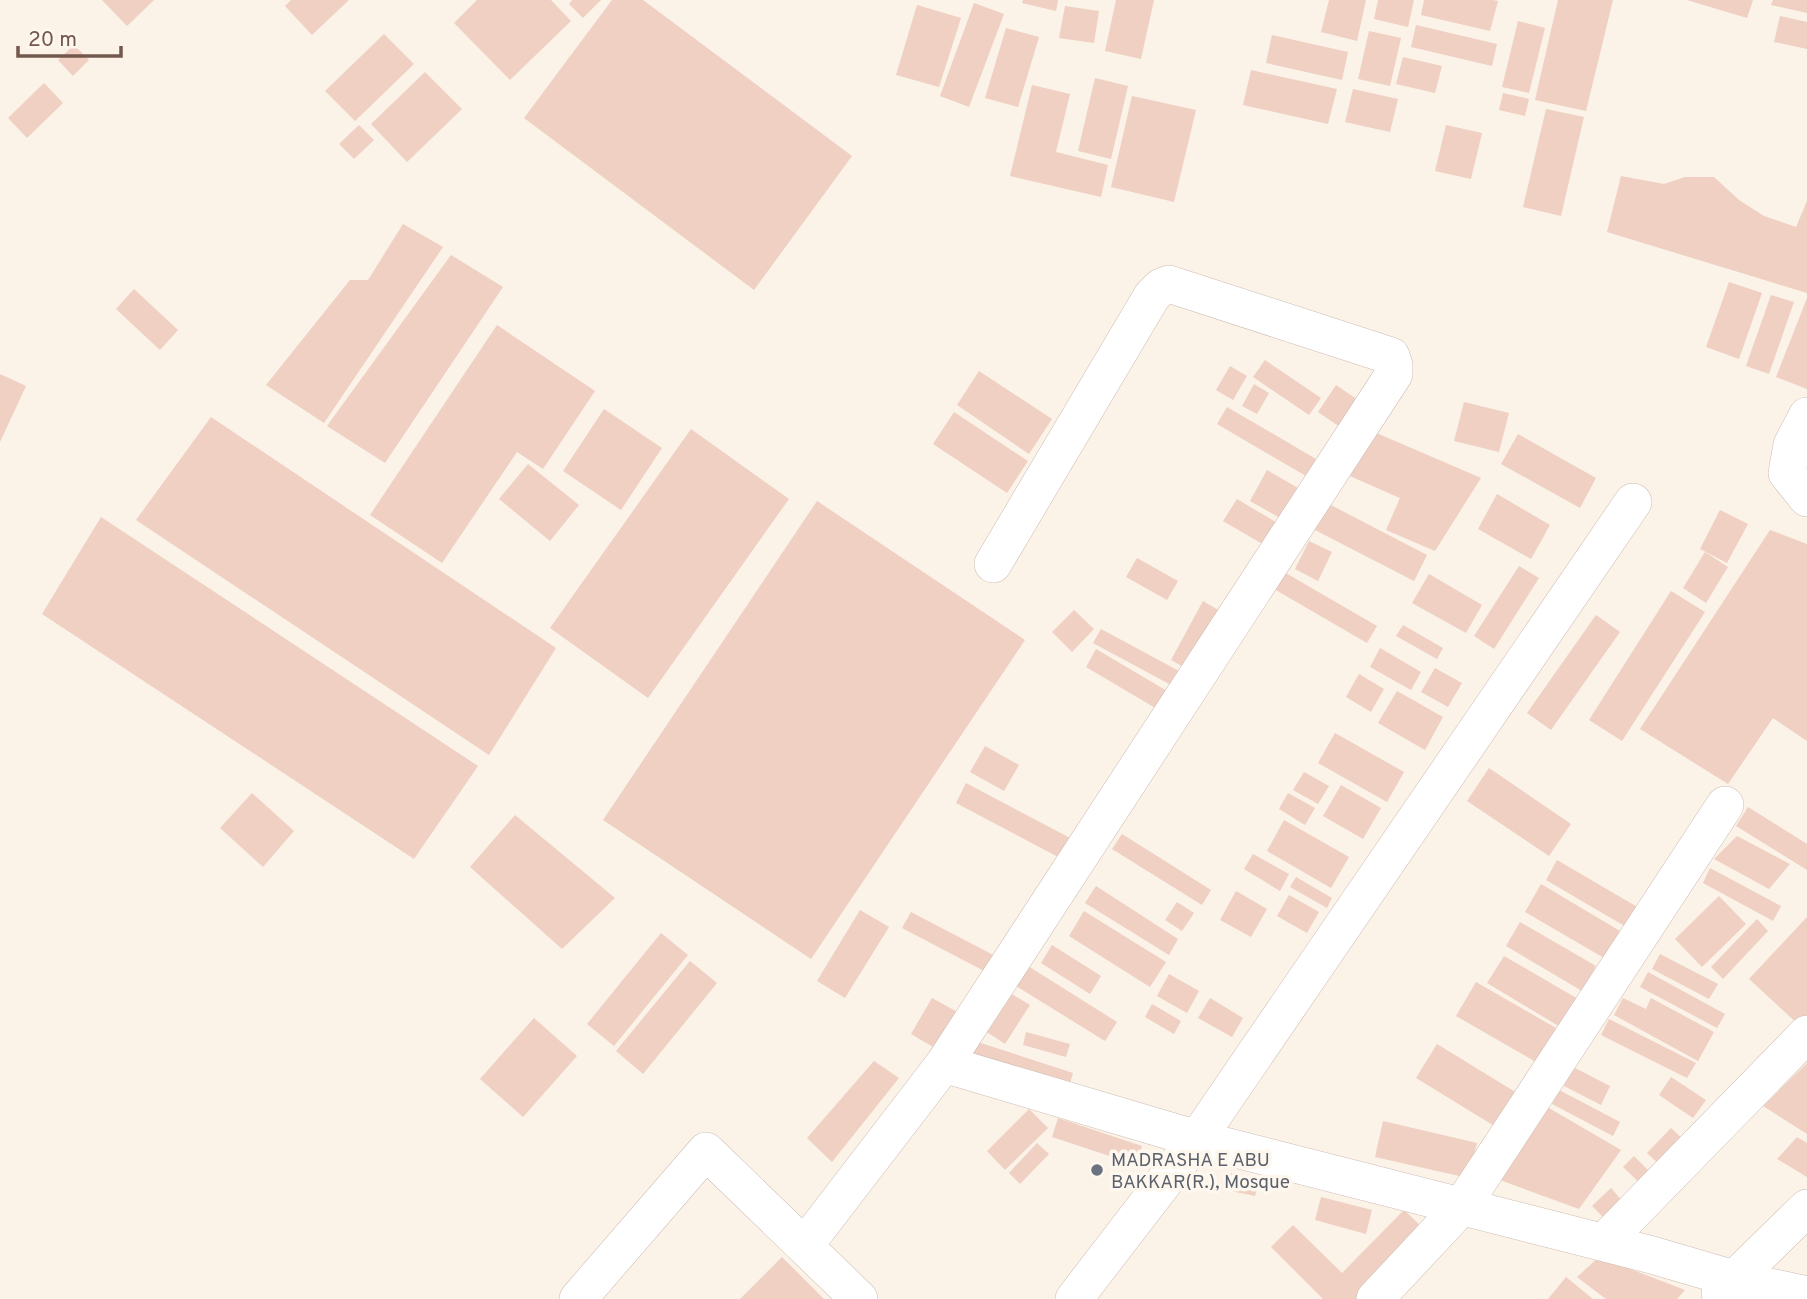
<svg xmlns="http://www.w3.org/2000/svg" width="1807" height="1299" font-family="Overpass,sans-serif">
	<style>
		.building { fill: #efd0c2 }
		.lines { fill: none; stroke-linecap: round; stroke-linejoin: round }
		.minor-casing { stroke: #cebcb2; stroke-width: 38 }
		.minor { stroke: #fff; stroke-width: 37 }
		.worship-dot { fill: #6b7280; stroke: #fef7ee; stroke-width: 2.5 }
		.labels { text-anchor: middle; stroke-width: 7; stroke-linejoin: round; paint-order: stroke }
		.worship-label { font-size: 19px; fill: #5b616d; stroke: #fef7ee; text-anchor: start }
	</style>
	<rect width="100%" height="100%" fill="#fbf2e8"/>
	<!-- building -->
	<g class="building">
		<polygon points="102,0 154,0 127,26"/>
		<polygon points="291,0 349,0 312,35 285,6"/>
		<polygon points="477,0 551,0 571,21 510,80 454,23"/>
		<polygon points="572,0 601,0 583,18 569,4"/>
		<polygon points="612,0 643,0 852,156 754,290 524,118"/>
		<polygon points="1023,0 1058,0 1056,11 1022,3"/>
		<polygon points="1116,0 1154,0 1141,59 1105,51"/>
		<polygon points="1329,0 1366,0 1357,41 1321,32"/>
		<polygon points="1378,0 1414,0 1408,27 1374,19"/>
		<polygon points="1424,0 1493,0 1498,1 1490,31 1421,15"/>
		<polygon points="1558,0 1613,0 1586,111 1535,100"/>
		<polygon points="1687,0 1753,0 1747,18"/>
		<polygon points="1773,0 1807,0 1807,13 1771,5"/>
		<polygon points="974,3 1004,14 969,107 940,96"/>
		<polygon points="917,5 961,18 939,87 896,75"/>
		<polygon points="1065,6 1099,11 1094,43 1059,38"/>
		<polygon points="1780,16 1807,22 1807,49 1774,42"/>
		<polygon points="1518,21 1545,28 1529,93 1502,87"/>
		<polygon points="1416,25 1497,44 1492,66 1411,47"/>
		<polygon points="1006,28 1039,37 1018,107 985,98"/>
		<polygon points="1369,31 1401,38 1390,86 1358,79"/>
		<polygon points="384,34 414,64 355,121 325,91"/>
		<polygon points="1272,35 1348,52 1342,80 1266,63"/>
		<polygon points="74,45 89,60 73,76 58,60"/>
		<polygon points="1403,57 1442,66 1435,93 1396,84"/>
		<polygon points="1251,70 1337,89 1328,124 1243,105"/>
		<polygon points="425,72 462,109 407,162 371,124"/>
		<polygon points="1095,78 1128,86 1111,159 1078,151"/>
		<polygon points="44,83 63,103 27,138 8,118"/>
		<polygon points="1032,85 1070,94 1056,152 1108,165 1101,197 1010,176"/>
		<polygon points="1353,89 1398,99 1390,132 1345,122"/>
		<polygon points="1503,93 1529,99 1525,116 1499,110"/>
		<polygon points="1132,96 1196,110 1174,202 1111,187"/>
		<polygon points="1546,109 1584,117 1561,216 1523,207"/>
		<polygon points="359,125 374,140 354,159 339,144"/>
		<polygon points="1446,125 1482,133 1471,179 1435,171"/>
		<polygon points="1621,176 1664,184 1685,177 1714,177 1739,200 1764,216 1796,227 1807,201 1807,293 1607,232"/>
		<polygon points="403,224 443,247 324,423 266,385 350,280 368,280"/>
		<polygon points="451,255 503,287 385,463 327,426"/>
		<polygon points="1729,282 1762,293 1739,359 1706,347"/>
		<polygon points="134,289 178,330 160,350 116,309"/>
		<polygon points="1771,295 1794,302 1769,374 1746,366"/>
		<polygon points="1807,298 1807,389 1776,377"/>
		<polygon points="497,325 595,391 543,469 517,452 442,563 370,515"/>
		<polygon points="1265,360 1321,398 1309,415 1253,377"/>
		<polygon points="1230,366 1247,376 1233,400 1216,390"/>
		<polygon points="979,371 1052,419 1029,454 957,405"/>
		<polygon points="0,374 26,386 0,442"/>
		<polygon points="1254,384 1269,393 1257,414 1242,406"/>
		<polygon points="1336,385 1358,400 1340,427 1318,412"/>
		<polygon points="1464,402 1509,413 1499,452 1454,441"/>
		<polygon points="1227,407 1316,459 1306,476 1217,424"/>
		<polygon points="604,409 662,448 621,510 563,471"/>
		<polygon points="954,412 1028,461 1007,493 933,444"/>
		<polygon points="211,417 556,648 489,755 136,520"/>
		<polygon points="1365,428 1481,478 1435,551 1386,530 1400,498 1345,474"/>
		<polygon points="691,429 789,499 648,698 550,628"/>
		<polygon points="1518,434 1596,478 1580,508 1501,464"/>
		<polygon points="528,464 579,505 550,541 499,499"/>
		<polygon points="1267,470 1298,488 1280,518 1250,501"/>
		<polygon points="1497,494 1550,525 1531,559 1478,529"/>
		<polygon points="1237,499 1279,524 1266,546 1223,521"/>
		<polygon points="817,501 1025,640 811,959 603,820"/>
		<polygon points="1327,503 1427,555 1414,581 1313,529"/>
		<polygon points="1720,510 1748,524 1727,563 1700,549"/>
		<polygon points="101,517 478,766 414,859 42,614"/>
		<polygon points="1770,530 1807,544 1807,741 1773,718 1728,784 1640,729"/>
		<polygon points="1309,541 1332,552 1318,581 1295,569"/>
		<polygon points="1705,552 1728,567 1706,603 1683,588"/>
		<polygon points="1137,558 1178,581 1167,600 1126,577"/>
		<polygon points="1519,566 1539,578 1494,649 1474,636"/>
		<polygon points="1284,572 1377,626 1367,643 1274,589"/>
		<polygon points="1429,574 1482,605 1466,633 1412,603"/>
		<polygon points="1671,591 1705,612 1622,741 1589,720"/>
		<polygon points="1203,601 1220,611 1189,670 1171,660"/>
		<polygon points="1074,610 1094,629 1072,652 1052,632"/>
		<polygon points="1596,615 1620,632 1551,730 1527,713"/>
		<polygon points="1403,625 1443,648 1437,659 1396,636"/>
		<polygon points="1101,629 1179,671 1171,685 1093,643"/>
		<polygon points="1380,648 1421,672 1411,690 1370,667"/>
		<polygon points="1096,649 1167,691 1157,709 1086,667"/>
		<polygon points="1435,668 1462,683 1448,707 1421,692"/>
		<polygon points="1359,674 1384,689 1371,712 1346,697"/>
		<polygon points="1397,691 1443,717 1425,750 1378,723"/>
		<polygon points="1335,733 1404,772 1387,802 1318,763"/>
		<polygon points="985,746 1019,765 1004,791 970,772"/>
		<polygon points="1489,768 1571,824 1549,856 1467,801"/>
		<polygon points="1304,772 1329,786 1318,804 1293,790"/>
		<polygon points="966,783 1072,839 1062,859 956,803"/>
		<polygon points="1341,785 1381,808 1363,839 1323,816"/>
		<polygon points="252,793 294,831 263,867 220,828"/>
		<polygon points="1288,793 1315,808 1305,825 1279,809"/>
		<polygon points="1748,807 1807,844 1807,870 1736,826"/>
		<polygon points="515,815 615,898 562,949 470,867"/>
		<polygon points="1284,820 1349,857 1331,888 1267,851"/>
		<polygon points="1122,834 1211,890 1202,905 1112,849"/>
		<polygon points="1737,836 1790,864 1769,889 1714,859"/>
		<polygon points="1253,854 1289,874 1280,891 1244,869"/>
		<polygon points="1557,860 1639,908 1628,928 1546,880"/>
		<polygon points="1710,868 1781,906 1773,921 1703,883"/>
		<polygon points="1296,877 1332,898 1327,908 1290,887"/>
		<polygon points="1541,884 1620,931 1604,958 1525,912"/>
		<polygon points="1096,886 1178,939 1169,955 1085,903"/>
		<polygon points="1236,891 1267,909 1251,937 1220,920"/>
		<polygon points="1289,895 1319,912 1307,933 1277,916"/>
		<polygon points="1719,896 1746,924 1702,967 1675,939"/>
		<polygon points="1177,902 1194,913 1182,931 1165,920"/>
		<polygon points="860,910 889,927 845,998 817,981"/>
		<polygon points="1084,911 1166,962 1150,987 1069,936"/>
		<polygon points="911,912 997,957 988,973 902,928"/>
		<polygon points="1807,917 1807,1018 1800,1026 1749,979"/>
		<polygon points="1757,919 1768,931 1723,979 1711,967"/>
		<polygon points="1520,922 1596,966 1582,991 1506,946"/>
		<polygon points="661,933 688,955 614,1046 587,1024"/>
		<polygon points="1052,945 1101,976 1090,994 1041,963"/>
		<polygon points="1660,954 1718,984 1709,999 1652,969"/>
		<polygon points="1504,956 1578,999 1562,1028 1487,983"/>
		<polygon points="690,961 717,983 643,1074 616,1051"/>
		<polygon points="1028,966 1117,1022 1105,1041 1016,986"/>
		<polygon points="1648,972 1725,1014 1717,1028 1640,987"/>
		<polygon points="1169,974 1199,991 1187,1013 1157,996"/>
		<polygon points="1476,982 1556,1028 1536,1062 1456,1016"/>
		<polygon points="1010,993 1030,1005 1005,1044 985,1031"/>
		<polygon points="932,998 961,1014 940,1051 911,1034"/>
		<polygon points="1210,998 1243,1018 1232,1037 1198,1018"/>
		<polygon points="1623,998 1646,1009 1651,998 1714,1032 1698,1061 1614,1015"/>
		<polygon points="1152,1004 1181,1021 1174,1034 1145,1017"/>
		<polygon points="534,1018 577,1056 523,1117 480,1079"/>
		<polygon points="1609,1019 1696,1063 1687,1078 1601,1035"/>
		<polygon points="1026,1032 1070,1044 1066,1057 1023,1045"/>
		<polygon points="975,1041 1073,1073 1068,1090 969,1058"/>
		<polygon points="1437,1044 1517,1093 1496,1127 1416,1078"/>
		<polygon points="874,1061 899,1078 832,1162 807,1138"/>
		<polygon points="1807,1063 1807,1134 1763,1106"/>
		<polygon points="1573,1067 1610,1086 1601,1105 1564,1086"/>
		<polygon points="1671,1077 1706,1100 1693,1118 1659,1095"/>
		<polygon points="1559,1090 1620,1122 1613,1136 1552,1104"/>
		<polygon points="1542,1104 1621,1150 1579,1209 1497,1179"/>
		<polygon points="1029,1109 1048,1128 1005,1170 987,1151"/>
		<polygon points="1058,1118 1142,1146 1137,1165 1052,1137"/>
		<polygon points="1383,1121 1477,1143 1468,1178 1375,1157"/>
		<polygon points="1671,1128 1688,1144 1664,1169 1647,1153"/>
		<polygon points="1797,1137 1807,1143 1807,1177 1777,1159"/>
		<polygon points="1037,1143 1049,1154 1020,1184 1009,1173"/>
		<polygon points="1634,1156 1656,1178 1646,1189 1623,1167"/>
		<polygon points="1225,1172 1259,1180 1255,1196 1221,1189"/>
		<polygon points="1611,1188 1626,1205 1608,1222 1592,1206"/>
		<polygon points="1321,1197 1372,1210 1366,1234 1315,1220"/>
		<polygon points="1404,1210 1426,1231 1358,1299 1323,1299 1271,1247 1293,1225 1342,1273"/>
		<polygon points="782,1257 824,1299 740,1299"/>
		<polygon points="1599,1257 1685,1290 1677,1299 1606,1299 1577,1277"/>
		<polygon points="1566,1277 1593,1299 1548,1299"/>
	</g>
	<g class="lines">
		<defs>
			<g id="minor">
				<polyline points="1807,416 1792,445 1787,473 1807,498"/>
				<polyline points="944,1064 1394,374 1394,365 1391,356 1169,284 1161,287 1152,296 993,564"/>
				<polyline points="1604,1242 1807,1034"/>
				<polyline points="805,1245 944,1064 1197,1139 1652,1255 1734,1279 1807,1295"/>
				<polyline points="1720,1293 1807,1208"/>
				<polyline points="578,1299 706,1151 859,1299"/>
				<polyline points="1074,1299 1197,1139 1633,502"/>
				<polyline points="1375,1299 1462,1206 1725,805"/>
			</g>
		</defs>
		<!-- minor casing -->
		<use href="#minor" class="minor-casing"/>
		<!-- minor -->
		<use href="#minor" class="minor"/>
	</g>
	<!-- markers -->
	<circle class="worship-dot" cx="1097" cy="1170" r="7"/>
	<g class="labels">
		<!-- worship labels -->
		<g class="worship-label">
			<text x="1111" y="1166">MADRASHA E ABU<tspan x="1111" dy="22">BAKKAR(R.), Mosque</tspan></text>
		</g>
	</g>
	<!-- scale -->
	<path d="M18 46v10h103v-10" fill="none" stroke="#74584e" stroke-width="3.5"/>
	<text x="28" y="46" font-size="21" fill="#74584e" stroke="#fef7ee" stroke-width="5" paint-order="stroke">20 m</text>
</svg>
